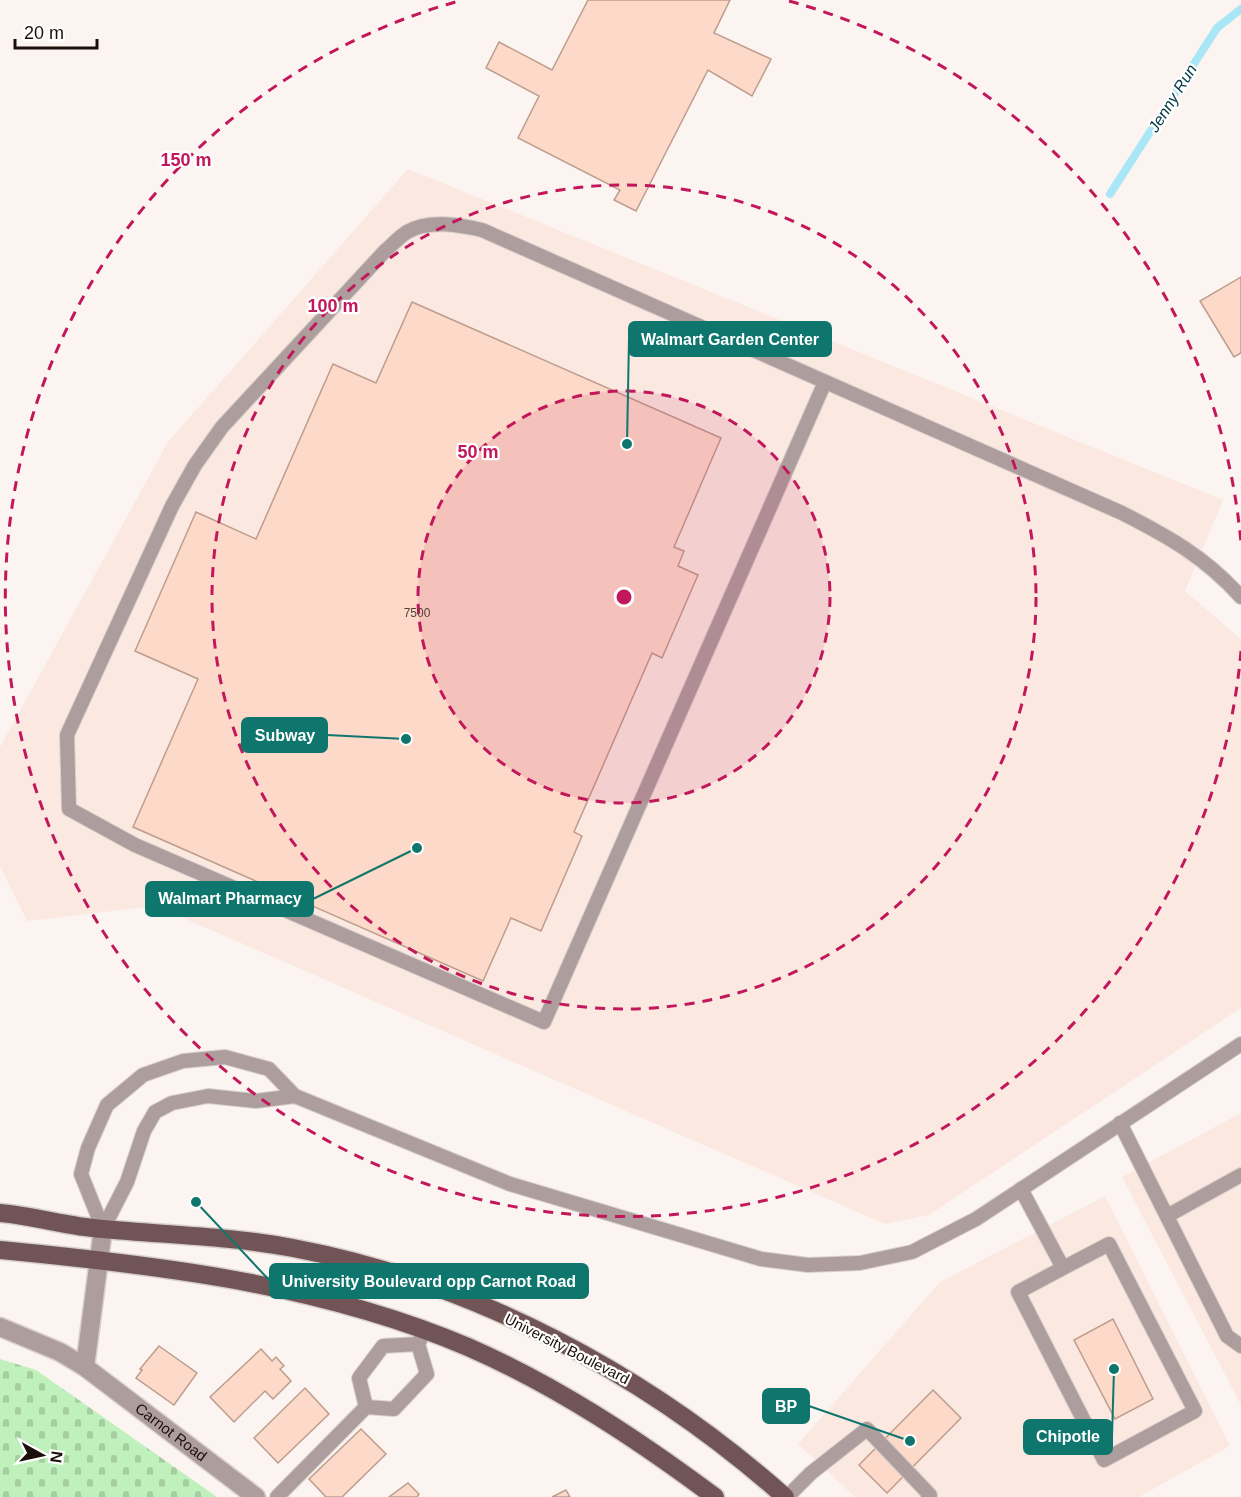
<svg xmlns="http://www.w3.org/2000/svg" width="1241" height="1497" font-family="Arial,sans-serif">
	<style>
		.built { fill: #fbe9e1 }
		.cemetery { fill: url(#cemetery-stones) }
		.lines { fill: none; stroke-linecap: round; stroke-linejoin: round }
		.stream { stroke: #a9e7f6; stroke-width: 8 }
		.building { fill: #fcd9c9; stroke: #bd9d8d; stroke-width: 1.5 }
		.lane-casing { stroke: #d7d0cb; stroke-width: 16 }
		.street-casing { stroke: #d7d0cb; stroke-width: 21 }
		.primary-casing { stroke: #d7d0cb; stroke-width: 21 }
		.lane { stroke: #ae9d9d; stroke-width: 14 }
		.street { stroke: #ae9d9d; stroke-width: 18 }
		.primary { stroke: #715556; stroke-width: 18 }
		.ring { fill: none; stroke: #c2185b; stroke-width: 3; stroke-dasharray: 10 8 }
		.labels { text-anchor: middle; stroke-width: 4.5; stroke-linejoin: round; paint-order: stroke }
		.number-label { font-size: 12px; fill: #54423a }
		.street-label { font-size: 15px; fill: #1c100b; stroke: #fff }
		.water-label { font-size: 16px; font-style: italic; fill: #033b46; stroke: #fff }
		.centre { fill: #c2185b; stroke: #fff; stroke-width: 3 }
		.ring-label { font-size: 18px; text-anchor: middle; font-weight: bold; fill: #c2185b; stroke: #fff; stroke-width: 4.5; stroke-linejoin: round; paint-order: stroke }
		.leader { fill: none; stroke: #0f766e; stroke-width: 2 }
		.callout-dot { fill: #0f766e; stroke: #fff; stroke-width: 2 }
		.callout { fill: #0f766e; stroke: #0f766e; stroke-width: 2 }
		.callout-label { font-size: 16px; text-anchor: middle; font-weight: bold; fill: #fff }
	</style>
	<defs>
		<pattern id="cemetery-stones" width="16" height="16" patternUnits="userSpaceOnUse" patternTransform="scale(1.5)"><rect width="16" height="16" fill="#c0f0bc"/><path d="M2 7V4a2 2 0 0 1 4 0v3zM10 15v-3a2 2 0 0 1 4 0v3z" fill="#a4cda0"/></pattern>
	</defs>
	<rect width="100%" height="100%" fill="#fbf4f0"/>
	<!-- built -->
	<g class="built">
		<polygon points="408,169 1223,500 1185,591 1241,639 1241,1008 929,1215 885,1224 156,906 27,921 0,866 0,747 168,442"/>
		<polygon points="1241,1113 1241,1405 1122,1177"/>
		<polygon points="1105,1196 1230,1446 1139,1497 855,1497 798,1444 940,1282"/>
	</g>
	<!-- cemetery -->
	<polygon class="cemetery" points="0,1359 36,1370 217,1497 0,1497"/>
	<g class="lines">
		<!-- stream -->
		<polyline class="stream" points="1110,194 1217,28 1241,9"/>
	</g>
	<!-- building -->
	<g class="building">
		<polygon points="588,0 730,0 714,33 771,59 752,96 708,70 636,211 614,200 620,190 518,138 539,96 486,68 499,42 552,70"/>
		<polygon points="1241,277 1241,353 1234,357 1200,301"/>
		<polygon points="412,302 721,438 674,547 684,551 678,566 698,575 662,658 652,653 574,832 582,836 541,931 511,918 483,981 133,827 198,679 135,651 196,512 256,539 333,364 376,383"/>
		<polygon points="1113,1319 1153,1399 1115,1419 1074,1340"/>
		<polygon points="159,1346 197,1373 174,1405 136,1378 142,1370 140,1369"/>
		<polygon points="261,1349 272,1361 276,1357 284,1366 280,1369 291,1381 273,1399 265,1391 234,1422 210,1397"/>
		<polygon points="305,1388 329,1414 278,1463 254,1438"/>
		<polygon points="933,1390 961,1418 887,1493 859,1465"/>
		<polygon points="361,1429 386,1454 342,1497 326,1497 309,1479"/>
		<polygon points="408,1483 419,1494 417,1497 389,1497"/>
		<polygon points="566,1490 570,1497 552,1497"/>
	</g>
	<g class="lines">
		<defs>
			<g id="lane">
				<path d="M825,382L544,1022L135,845L69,809L67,735L172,506L195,465L222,427L385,251C392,245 399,237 407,232C428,219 460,225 482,230L1122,513C1169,537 1205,557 1241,597"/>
				<polyline points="1120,1123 1227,1336 1241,1346"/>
				<polyline points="1021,1189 1063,1268 1018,1292 1104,1460 1195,1411 1109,1244 1063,1268"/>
				<polyline points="1167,1216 1241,1175"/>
				<polyline points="103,1229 81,1174 88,1148 107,1105 143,1075 183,1061 225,1057 269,1069 295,1096 510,1184 761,1259 808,1265 860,1263 912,1252 976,1219 1241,1044"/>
				<polyline points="103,1229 127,1182 144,1131 155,1112 172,1103 208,1096 256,1101 295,1096"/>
				<polyline points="366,1407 394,1409 427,1374 418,1344 421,1338"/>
				<polyline points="277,1497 366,1407 359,1378 383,1346 418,1344"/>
				<polyline points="787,1497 811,1473 867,1429 930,1495 928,1497"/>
			</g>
			<g id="street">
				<path id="s1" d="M0,1327L60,1352L85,1367L256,1497"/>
				<polyline points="85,1367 103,1229"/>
			</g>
			<g id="primary">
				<path d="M0,1213C35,1216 69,1227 103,1229C167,1235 230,1236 293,1248C474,1282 648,1375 785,1497"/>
				<path d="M0,1250C158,1265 320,1284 468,1347C557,1386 637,1439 715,1497"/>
			</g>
		</defs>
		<!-- lane casing -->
		<use href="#lane" class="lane-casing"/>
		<!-- street casing -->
		<use href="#street" class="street-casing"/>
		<!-- primary casing -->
		<use href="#primary" class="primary-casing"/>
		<!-- lane -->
		<use href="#lane" class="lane"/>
		<!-- street -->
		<use href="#street" class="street"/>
		<!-- primary -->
		<use href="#primary" class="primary"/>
	</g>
	<!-- distance rings -->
	<circle cx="624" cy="597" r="206" fill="#c2185b" fill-opacity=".12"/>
	<g class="ring">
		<circle cx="624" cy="597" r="206"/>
		<circle cx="624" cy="597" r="412"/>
		<path d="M1241 651A619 619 0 1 1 459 1M789 1A619 619 0 0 1 1241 543"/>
	</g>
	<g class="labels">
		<!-- number labels -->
		<g class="number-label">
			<text x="417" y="617">7500</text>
		</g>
		<!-- street labels -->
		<g class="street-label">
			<text transform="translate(567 1349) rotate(27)" y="5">University Boulevard</text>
			<text dy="5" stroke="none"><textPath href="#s1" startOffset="202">Carnot Road</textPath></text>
		</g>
		<!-- water labels -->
		<g class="water-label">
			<text transform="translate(1172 98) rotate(-58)" y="6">Jenny Run</text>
		</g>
	</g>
	<circle cx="624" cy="597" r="9" class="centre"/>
	<g class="ring-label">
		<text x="186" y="166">150 m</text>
		<text x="333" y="312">100 m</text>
		<text x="478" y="458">50 m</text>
	</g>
	<!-- callouts -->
	<path class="leader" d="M627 444L629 339M406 739L327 735M417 848L313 899M196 1202L270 1281M910 1441L809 1406M1114 1369L1112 1437"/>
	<g class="callout-dot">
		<circle cx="627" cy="444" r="6"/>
		<circle cx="406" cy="739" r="6"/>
		<circle cx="417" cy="848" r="6"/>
		<circle cx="196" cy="1202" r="6"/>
		<circle cx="910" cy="1441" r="6"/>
		<circle cx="1114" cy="1369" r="6"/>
	</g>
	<g class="callout">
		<rect x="629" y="322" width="202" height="34" rx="6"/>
		<rect x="242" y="718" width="85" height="34" rx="6"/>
		<rect x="146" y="882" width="167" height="34" rx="6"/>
		<rect x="270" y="1264" width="318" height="34" rx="6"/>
		<rect x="763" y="1389" width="46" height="34" rx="6"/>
		<rect x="1024" y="1420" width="88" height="34" rx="6"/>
	</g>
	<g class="callout-label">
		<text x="730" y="345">Walmart Garden Center</text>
		<text x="285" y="741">Subway</text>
		<text x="230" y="904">Walmart Pharmacy</text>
		<text x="429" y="1287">University Boulevard opp Carnot Road</text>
		<text x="786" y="1412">BP</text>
		<text x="1068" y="1442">Chipotle</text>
	</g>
	<!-- north arrow -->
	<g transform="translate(42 1455) rotate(98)" stroke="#ffffff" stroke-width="4.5" paint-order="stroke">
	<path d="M0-4.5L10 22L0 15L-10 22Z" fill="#1c100b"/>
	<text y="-9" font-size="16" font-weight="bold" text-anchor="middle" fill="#1c100b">N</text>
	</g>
	<!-- scale -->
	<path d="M15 39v9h82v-9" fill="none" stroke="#1c100b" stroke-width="3"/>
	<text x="24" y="39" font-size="18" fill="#1c100b" stroke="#ffffff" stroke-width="4.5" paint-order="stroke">20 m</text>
</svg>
